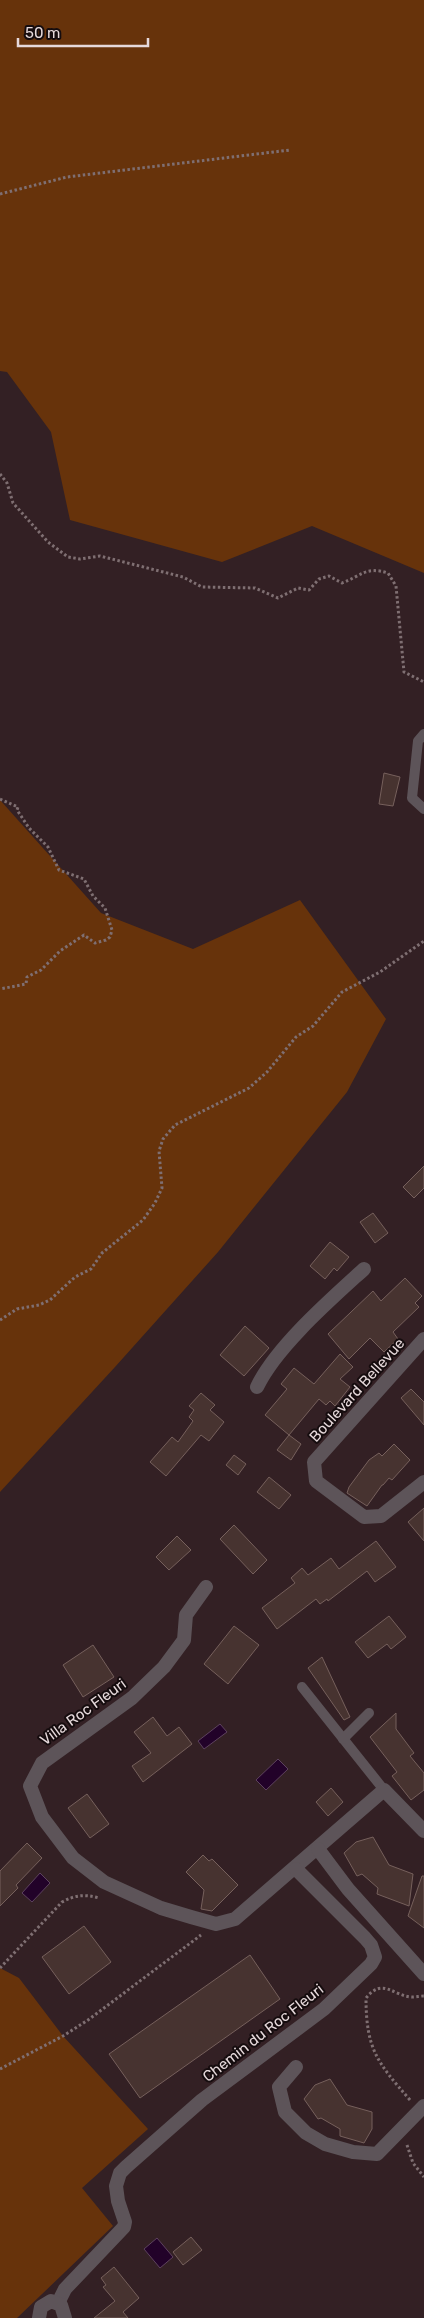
<svg xmlns="http://www.w3.org/2000/svg" width="424" height="2318" font-family="Rubik,sans-serif">
	<style>
		.green { fill: #67330b }
		.water { fill: #220229; stroke: #5d425e }
		.building { fill: #473330; stroke: #76605c }
		.lines { fill: none; stroke-linecap: round; stroke-linejoin: round }
		.path { stroke: #7f6f72; stroke-width: 3; stroke-dasharray: 2.5 2.5; stroke-linecap: butt }
		.service { stroke: #5d5459; stroke-width: 10 }
		.minor { stroke: #5d5459; stroke-width: 14 }
		.labels { text-anchor: middle; stroke-width: 4; stroke-linejoin: round; paint-order: stroke }
		.street-label { font-size: 15px; fill: #e6d9db; stroke: #150c0e }
	</style>
	<rect width="100%" height="100%" fill="#332024"/>
	<!-- green -->
	<g class="green">
		<polygon points="0,0 424,0 424,573 312,526 222,562 70,520 51,432 7,372 0,371"/>
		<polygon points="0,800 101,913 193,949 300,900 386,1019 347,1092 218,1252 115,1367 0,1492"/>
		<polygon points="0,1968 19,1978 63,2036 148,2129 82,2188 113,2226 17,2318 0,2318"/>
	</g>
	<!-- water -->
	<g class="water">
		<polygon points="220,1724 227,1732 204,1749 198,1741"/>
		<polygon points="278,1759 288,1769 266,1790 256,1780"/>
		<polygon points="40,1873 50,1883 32,1902 22,1893"/>
		<polygon points="157,2238 173,2257 160,2268 144,2249"/>
	</g>
	<!-- building -->
	<g class="building">
		<polygon points="384,773 400,777 393,806 379,804"/>
		<polygon points="424,1166 424,1188 414,1198 403,1187"/>
		<polygon points="373,1213 388,1233 375,1243 360,1222"/>
		<polygon points="330,1242 349,1257 337,1271 334,1268 325,1279 310,1266"/>
		<polygon points="405,1278 422,1296 415,1303 419,1307 393,1332 398,1339 384,1352 370,1338 349,1359 328,1334 373,1291 381,1301"/>
		<polygon points="245,1326 269,1348 244,1376 220,1355"/>
		<polygon points="340,1354 353,1367 340,1379 350,1387 335,1406 330,1401 326,1405 319,1399 289,1435 301,1444 291,1460 277,1450 289,1435 265,1415 287,1389 281,1384 294,1368 314,1384"/>
		<polygon points="411,1389 424,1402 424,1425 401,1398"/>
		<polygon points="201,1393 215,1405 210,1410 224,1422 209,1441 201,1435 166,1476 150,1462 172,1437 178,1442 193,1421 189,1417 194,1410 189,1406"/>
		<polygon points="394,1444 410,1460 392,1480 389,1478 383,1485 382,1485 367,1506 347,1493 349,1487 369,1460 379,1453 382,1456"/>
		<polygon points="234,1455 246,1464 238,1475 226,1465"/>
		<polygon points="269,1477 291,1495 279,1509 257,1492"/>
		<polygon points="424,1508 424,1541 408,1522"/>
		<polygon points="234,1525 267,1560 253,1574 220,1539"/>
		<polygon points="177,1536 191,1550 169,1570 156,1557"/>
		<polygon points="376,1541 396,1567 375,1582 367,1571 328,1601 327,1599 320,1604 316,1599 277,1629 262,1608 295,1583 291,1578 302,1568 308,1575 331,1558 339,1569"/>
		<polygon points="389,1616 406,1637 391,1649 387,1644 368,1658 355,1642"/>
		<polygon points="234,1626 259,1645 228,1684 204,1664"/>
		<polygon points="93,1645 114,1677 83,1697 63,1665"/>
		<polygon points="322,1657 350,1717 344,1720 308,1668"/>
		<polygon points="396,1713 396,1729 414,1753 410,1756 424,1773 424,1790 411,1800 392,1776 397,1772 370,1737"/>
		<polygon points="153,1717 167,1736 179,1727 192,1744 143,1782 132,1766 151,1753 134,1732"/>
		<polygon points="331,1788 343,1802 328,1816 316,1802"/>
		<polygon points="87,1794 109,1824 90,1838 68,1808"/>
		<polygon points="373,1837 389,1865 413,1874 409,1906 377,1894 378,1888 362,1874 357,1876 344,1853 356,1842"/>
		<polygon points="27,1843 42,1858 16,1885 18,1888 0,1906 0,1871"/>
		<polygon points="203,1855 209,1861 212,1859 238,1885 212,1911 201,1909 204,1890 186,1872"/>
		<polygon points="422,1876 424,1876 424,1928 408,1916"/>
		<polygon points="84,1926 111,1962 69,1994 42,1957"/>
		<polygon points="250,1955 280,1999 140,2098 109,2054"/>
		<polygon points="330,2079 347,2105 372,2112 372,2129 364,2143 340,2136 340,2129 321,2118 318,2119 304,2099 315,2085"/>
		<polygon points="191,2237 202,2250 183,2265 173,2252"/>
		<polygon points="114,2267 139,2298 123,2312 128,2318 94,2318 115,2301 103,2287 106,2285 101,2278"/>
	</g>
	<g class="lines">
		<!-- path -->
		<g class="path">
			<polyline points="0,194 67,177 290,150"/>
			<path d="M0,474L7,483L13,503L48,542L68,557L80,559L100,556L183,577L202,587L255,588L278,598L298,588L309,590L319,579L329,576L342,583C361,576 366,566 388,573L396,586L404,672L424,682"/>
			<polyline points="0,799 18,807 17,810 29,828 48,847 59,870 84,879 93,896 105,908 112,930 110,937 106,940 95,943 84,935 60,951 41,970 27,977 26,984 0,989"/>
			<polyline points="0,1320 17,1309 39,1305 50,1300 75,1277 91,1269 102,1253 143,1220 155,1203 162,1188 159,1151 163,1139 175,1125 249,1088 267,1072 296,1037 313,1026 342,992 380,972 424,941"/>
			<path d="M0,1968L62,1902C75,1895 85,1894 99,1898"/>
			<polyline points="0,2069 63,2036 88,2020 201,1935"/>
			<path d="M410,2100C378,2063 366,2050 366,1998C383,1977 393,1996 412,1997C416,1997 420,1996 424,1996"/>
			<polyline points="407,2145 413,2163 424,2177"/>
		</g>
		<!-- service -->
		<g class="service">
			<polyline points="424,734 418,741 412,798 424,809"/>
			<polyline points="302,1687 384,1790"/>
			<polyline points="343,1739 369,1713"/>
		</g>
		<!-- minor -->
		<g class="minor">
			<polyline points="424,1339 314,1462 316,1481 364,1517 381,1516 424,1482"/>
			<path d="M257,1387C276,1347 330,1300 364,1269"/>
			<polyline points="206,1587 186,1615 184,1640 164,1667 132,1698 42,1763 30,1786 42,1817 73,1858 104,1882 161,1908 191,1917 216,1924 235,1919 384,1790 424,1831"/>
			<polyline points="318,1849 348,1889 424,1974"/>
			<polyline points="296,2067 279,2087 285,2112 306,2133 325,2144 353,2152 377,2154 424,2106"/>
			<polyline points="58,2303 65,2289 124,2227 125,2222 118,2201 116,2186 120,2173 126,2167 202,2100 324,2009 371,1964 375,1957 371,1945 365,1938 296,1869"/>
			<polyline points="39,2318 41,2307 51,2301 61,2305 65,2318"/>
		</g>
	</g>
	<g class="labels">
		<!-- street labels -->
		<g class="street-label">
			<text transform="translate(357 1390) rotate(-48)" y="5">Boulevard Bellevue</text>
			<text transform="translate(83 1712) rotate(-36)" y="5">Villa Roc Fleuri</text>
			<text transform="translate(263 2033) rotate(-38)" y="5">Chemin du Roc Fleuri</text>
		</g>
	</g>
	<!-- scale -->
	<path d="M18 38v8h130v-8" fill="none" stroke="#e6d9db" stroke-width="2.5"/>
	<text x="25" y="38" font-size="15" fill="#e6d9db" stroke="#150c0e" stroke-width="4" paint-order="stroke">50 m</text>
</svg>
